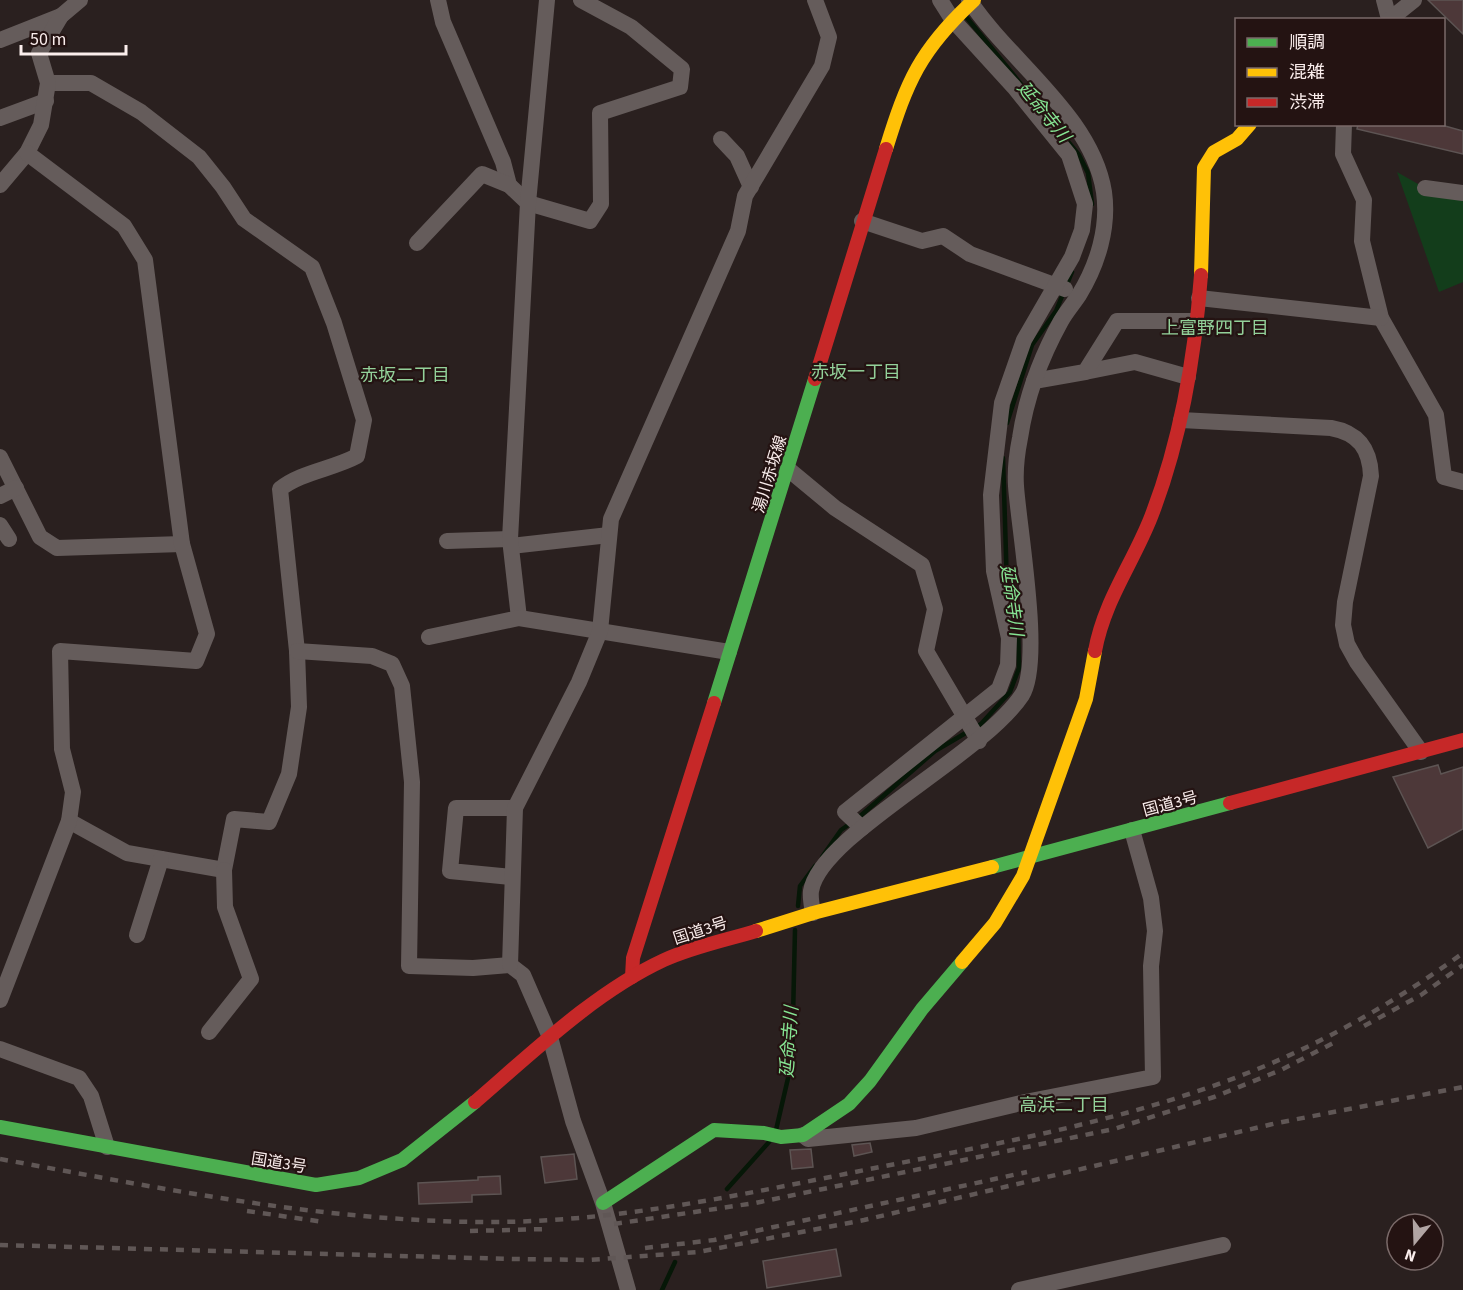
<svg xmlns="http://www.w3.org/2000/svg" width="1463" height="1290" font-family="'Source Sans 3','Noto Sans JP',sans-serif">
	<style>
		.green { fill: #133d1b }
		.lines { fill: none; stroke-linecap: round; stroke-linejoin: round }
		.stream { stroke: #061707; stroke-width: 4.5 }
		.building { fill: #4d3839; stroke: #5d5453; stroke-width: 1.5 }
		.street { stroke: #655c5b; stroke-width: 16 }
		.fast { stroke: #4caf50; stroke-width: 14 }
		.slow { stroke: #ffc107; stroke-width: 14 }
		.jam { stroke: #c62828; stroke-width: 14 }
		.rail { stroke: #605756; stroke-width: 4.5; stroke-dasharray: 8 8; stroke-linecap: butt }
		.labels { text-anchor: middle; stroke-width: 4.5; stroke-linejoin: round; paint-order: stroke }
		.street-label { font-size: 16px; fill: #faedec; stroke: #241312 }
		.water-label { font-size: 18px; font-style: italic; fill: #86e493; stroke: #241312 }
		.neighbourhood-label { font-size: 18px; fill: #93d19a; stroke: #241312 }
	</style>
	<rect width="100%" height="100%" fill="#2a201f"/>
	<!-- green -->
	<polygon class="green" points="1397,172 1425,188 1463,193 1463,282 1439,292"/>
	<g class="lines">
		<!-- stream -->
		<g class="stream">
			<polyline points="967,18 1079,155 1088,173 1092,204"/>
			<polyline points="1007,423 1032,345 1056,311 1072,272"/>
			<polyline points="858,818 935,751 981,724 1010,692 1019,668 1018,623 1007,586 1003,458"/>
			<polyline points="822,857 841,830 851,823"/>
			<polyline points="798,906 800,886 815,866"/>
			<polyline points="776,1130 792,1061 795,930"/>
			<polyline points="727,1189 769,1142"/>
			<polyline points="662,1290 675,1262"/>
		</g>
	</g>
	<!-- building -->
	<g class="building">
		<polygon points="1428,0 1463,0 1463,34"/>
		<polygon points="1358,124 1438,124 1463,131 1463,154 1357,129"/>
		<polygon points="1438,765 1441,774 1463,767 1463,829 1428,848 1393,777"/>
		<polygon points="870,1143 872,1152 854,1156 852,1145"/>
		<polygon points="811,1149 813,1167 792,1169 790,1150"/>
		<polygon points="574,1154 577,1179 545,1183 541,1157"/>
		<polygon points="500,1176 501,1194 472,1195 472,1202 419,1204 418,1183 478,1180 478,1177"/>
		<polygon points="836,1249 841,1276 767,1288 763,1261"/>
	</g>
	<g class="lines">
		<!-- street -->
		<g class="street">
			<polyline points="438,0 443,22 503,162 509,185"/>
			<polyline points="1384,0 1389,19"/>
			<polyline points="1389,20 1414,0"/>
			<polyline points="0,40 61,16"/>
			<path d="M48,83H91L141,112L199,157L223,187L244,219L312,267L334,323L364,420L357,456C333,469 301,472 280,489L297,651L299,707L289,774L269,822L234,819L224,870L127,853L69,821"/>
			<polyline points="0,118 46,101"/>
			<polyline points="1344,124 1343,154 1364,200 1362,241 1381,318 1436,415 1444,477 1463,482"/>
			<polyline points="721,139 737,156 751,187"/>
			<polyline points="0,185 27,153 41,125 48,83 39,53 61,16 80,0"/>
			<polyline points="1425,188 1463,193"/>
			<polyline points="862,221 922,241 943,236 970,254 1065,289"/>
			<polyline points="417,243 482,174 509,185 528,203 590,221 601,204 600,113 680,87 682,69 631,27 581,0"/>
			<polyline points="1199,298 1381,318"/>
			<polyline points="1085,372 1135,362 1188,377"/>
			<polyline points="1034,381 1085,372 1117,321 1196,321"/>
			<path d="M1181,420L1331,428C1359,433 1370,449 1371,476L1345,602L1343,625L1347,644L1357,662L1421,752"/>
			<polyline points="0,457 40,537 57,548 182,544"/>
			<polyline points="788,469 835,508 922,565 935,609 926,651 979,741"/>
			<polyline points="0,496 16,488"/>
			<polyline points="0,525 9,539"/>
			<polyline points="447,541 510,539"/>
			<polyline points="511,546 609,535"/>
			<polyline points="519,618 510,539 528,203 547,0"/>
			<polyline points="429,637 519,618 729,652"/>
			<polyline points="297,651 372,656 392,664 402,686 412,782 409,966 473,968 510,965 523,975 550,1037 573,1121 603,1203 628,1290"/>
			<polyline points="862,828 845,812 999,689 1008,665 1009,638 994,571 991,495 1002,403 1024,340 1072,257 1082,230 1085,204 1069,155 1014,87 952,19 940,0"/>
			<polyline points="511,877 450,871 456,808 515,808"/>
			<path d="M813,913C812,906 810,898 811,891C820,835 982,756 1022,695C1043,662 1019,530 1016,486C1015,471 1017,453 1020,438C1026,398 1041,357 1061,321C1066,312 1073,304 1079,295C1098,264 1109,227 1104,192C1092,116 1010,62 969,0"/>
			<polyline points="137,935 161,859"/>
			<polyline points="510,965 515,808 579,682 600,631 611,519 738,231 745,196 822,66 829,37 815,0"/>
			<polyline points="0,1000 69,821 73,792 62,749 60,651 196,661 207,634 182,544 145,260 124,226 27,153"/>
			<polyline points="209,1032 251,979 225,907 224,870"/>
			<polyline points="0,1049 79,1078 91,1096 107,1147"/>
			<polyline points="803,1135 808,1139 916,1128 1025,1102 1153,1077 1151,966 1155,931 1151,898 1132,830"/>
			<polyline points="1019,1290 1223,1245"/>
		</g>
		<!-- fast -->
		<g class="fast">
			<polyline points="714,703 815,379"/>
			<polyline points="992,867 1230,803"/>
			<polyline points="0,1127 316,1185 359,1178 402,1160 475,1102"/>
			<polyline points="603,1203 714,1130 764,1133 781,1137 803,1135 849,1104 870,1081 922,1009 962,962"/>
		</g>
		<!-- slow -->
		<g class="slow">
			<path d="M886,149C907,81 920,50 974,0"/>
			<polyline points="1201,275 1204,168 1214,152 1237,139 1250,124"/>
			<polyline points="756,931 813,913 992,867"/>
			<polyline points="962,962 995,923 1023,876 1086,699 1095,651"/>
		</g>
		<!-- jam -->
		<g class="jam">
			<polyline points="815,379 886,149"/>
			<path d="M1095,651C1104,601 1133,563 1151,517C1181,440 1195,356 1201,275"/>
			<polyline points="1230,803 1463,740"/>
			<polyline points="632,977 633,958 714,703"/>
			<path d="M475,1102C533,1052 595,992 664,960C692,947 726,940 756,931"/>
		</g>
		<!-- rail -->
		<g class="rail">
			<polyline points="1364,1026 1421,995 1463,965"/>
			<path d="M0,1159C160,1188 319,1221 483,1222C606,1223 725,1198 845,1174C988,1145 1136,1121 1272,1063C1339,1034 1404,996 1463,953"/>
			<polyline points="247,1211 324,1222"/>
			<polyline points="614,1224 755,1203 1114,1129 1214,1097 1281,1070 1335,1042"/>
			<polyline points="470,1231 548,1229"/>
			<polyline points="0,1245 513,1259 588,1260 698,1252 864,1220 1277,1123 1463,1087"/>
			<polyline points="645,1248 714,1240 1027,1172"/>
		</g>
	</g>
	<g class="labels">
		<!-- street labels -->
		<g class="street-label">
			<text transform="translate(769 474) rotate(-73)" y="6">湯川赤坂線</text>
			<text transform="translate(1170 803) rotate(-15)" y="6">国道3号</text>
			<text transform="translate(700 930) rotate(-18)" y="6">国道3号</text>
			<text transform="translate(279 1162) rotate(9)" y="6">国道3号</text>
		</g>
		<!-- water labels -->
		<g class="water-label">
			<text transform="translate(1044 112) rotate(51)" y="6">延命寺川</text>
			<text transform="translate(1012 600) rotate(82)" y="6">延命寺川</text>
			<text transform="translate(789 1042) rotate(-86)" y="6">延命寺川</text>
		</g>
		<!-- neighbourhood labels -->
		<g class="neighbourhood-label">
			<text x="1215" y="334">上富野四丁目</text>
			<text x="856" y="378">赤坂一丁目</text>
			<text x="405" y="381">赤坂二丁目</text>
			<text x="1064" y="1111">高浜二丁目</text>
		</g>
	</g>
	<!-- legend -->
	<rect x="1235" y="18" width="210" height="108" fill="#241312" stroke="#7a6a69" stroke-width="1.5"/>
	<rect x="1247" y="38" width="30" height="9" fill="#4caf50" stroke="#7a6a69" stroke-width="1.5"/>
	<text x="1289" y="48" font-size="18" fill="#faedec">順調</text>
	<rect x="1247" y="68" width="30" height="9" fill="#ffc107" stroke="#7a6a69" stroke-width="1.5"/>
	<text x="1289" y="78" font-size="18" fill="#faedec">混雑</text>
	<rect x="1247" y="98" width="30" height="9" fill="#c62828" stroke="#7a6a69" stroke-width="1.5"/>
	<text x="1289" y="108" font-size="18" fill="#faedec">渋滞</text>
	<!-- north arrow -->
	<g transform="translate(1415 1242) rotate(199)"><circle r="28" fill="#241312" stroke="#7a6a69" stroke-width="1.5"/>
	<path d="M0-4.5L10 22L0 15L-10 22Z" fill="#b1a5a4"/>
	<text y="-9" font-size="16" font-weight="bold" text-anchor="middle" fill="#faedec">N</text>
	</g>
	<!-- scale -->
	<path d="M21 45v9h105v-9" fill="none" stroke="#faedec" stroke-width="3"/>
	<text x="30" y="45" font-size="18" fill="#faedec" stroke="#241312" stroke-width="4.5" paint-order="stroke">50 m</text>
</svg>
